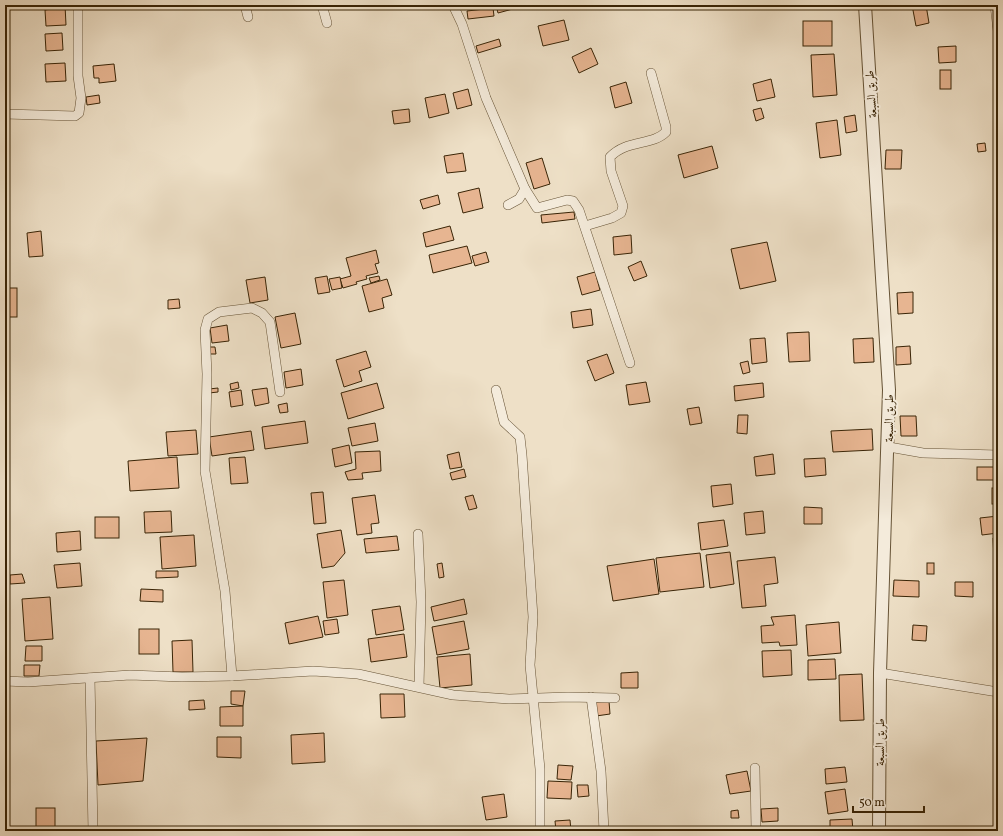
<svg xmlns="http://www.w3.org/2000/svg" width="1003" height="836" font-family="Vollkorn,Amiri,serif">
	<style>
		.building { fill: #e7b591; stroke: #392406 }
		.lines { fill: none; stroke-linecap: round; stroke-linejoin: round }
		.minor-casing { stroke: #665336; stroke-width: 10 }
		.tertiary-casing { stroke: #665336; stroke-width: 14 }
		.minor { stroke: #f4ebdb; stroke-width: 9 }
		.tertiary { stroke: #f4ebdb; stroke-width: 12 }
		.labels { text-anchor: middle; stroke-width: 4; stroke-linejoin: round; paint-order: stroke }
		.street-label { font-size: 12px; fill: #392406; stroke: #f4ebdb }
	</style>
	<rect width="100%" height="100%" fill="#eee0c7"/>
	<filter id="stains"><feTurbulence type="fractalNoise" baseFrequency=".005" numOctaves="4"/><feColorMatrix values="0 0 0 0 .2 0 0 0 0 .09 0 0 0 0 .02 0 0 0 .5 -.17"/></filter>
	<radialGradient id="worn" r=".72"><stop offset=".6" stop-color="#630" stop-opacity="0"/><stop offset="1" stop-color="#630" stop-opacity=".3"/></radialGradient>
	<!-- building -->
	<g class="building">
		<polygon points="51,5 65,5 66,25 46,26 45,10 51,9"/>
		<polygon points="496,5 519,5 520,7 498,13"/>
		<polygon points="912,5 926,5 929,23 916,26"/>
		<polygon points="493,8 494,16 468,19 467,11"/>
		<polygon points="564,20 569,40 543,46 538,26"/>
		<rect x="803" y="21" width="29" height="25"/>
		<polygon points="62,33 63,50 46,51 45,34"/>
		<polygon points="499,39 501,46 478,53 476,46"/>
		<polygon points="956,46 956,62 939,63 938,47"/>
		<polygon points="591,48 598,64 579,73 572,57"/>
		<polygon points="834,54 837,95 813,97 811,55"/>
		<polygon points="65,63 66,81 46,82 45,64"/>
		<polygon points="114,64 116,81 99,83 99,78 94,78 93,66"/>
		<rect x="940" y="70" width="11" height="19"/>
		<polygon points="771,79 775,97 757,101 753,84"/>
		<polygon points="626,82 632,103 615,108 610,87"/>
		<polygon points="468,89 472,105 457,109 453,93"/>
		<polygon points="445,94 449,113 429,118 425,98"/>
		<polygon points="99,95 100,103 87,105 86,97"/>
		<polygon points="761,108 764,118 756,121 753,110"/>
		<polygon points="409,109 410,122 394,124 392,111"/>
		<polygon points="855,115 857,131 846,133 844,117"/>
		<polygon points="837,120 841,155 820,158 816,123"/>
		<polygon points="985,143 986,151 978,152 977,144"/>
		<polygon points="712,146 718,168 684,178 678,155"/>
		<polygon points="886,150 902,150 901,169 885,169"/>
		<polygon points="463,153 466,171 447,173 444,156"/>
		<polygon points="542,158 550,184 534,189 526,163"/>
		<polygon points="479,188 483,208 463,213 458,193"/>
		<polygon points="438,195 440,204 423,209 420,200"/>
		<polygon points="574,212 575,219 542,223 541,215"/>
		<polygon points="450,226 454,240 426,247 423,233"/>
		<polygon points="41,231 43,256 29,257 27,233"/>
		<polygon points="631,235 632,253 614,255 613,237"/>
		<polygon points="767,242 776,281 740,289 731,249"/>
		<polygon points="467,246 472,263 433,273 429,255"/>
		<polygon points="376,250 379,263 375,264 378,273 366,276 367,279 356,282 357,284 343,288 340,279 351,276 346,258"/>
		<polygon points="486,252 489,262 475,266 472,256"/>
		<polygon points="641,261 647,276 634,281 628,267"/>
		<polygon points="595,272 600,290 582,295 577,277"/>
		<polygon points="327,276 330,292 318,294 315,278"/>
		<polygon points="379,276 380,280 371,283 369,278"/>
		<polygon points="265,277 268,300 250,303 246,280"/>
		<polygon points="340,277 342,288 332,290 329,279"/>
		<polygon points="387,279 392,295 382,298 384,308 369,312 362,286"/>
		<rect x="5" y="288" width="12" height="29"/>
		<polygon points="913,292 913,313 898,314 897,293"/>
		<polygon points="179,299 180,308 168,309 168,300"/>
		<polygon points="591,309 593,325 573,328 571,312"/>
		<polygon points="295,313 301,344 281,348 275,317"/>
		<polygon points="227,325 229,341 212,343 210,328"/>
		<polygon points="809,332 810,361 789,362 787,333"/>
		<polygon points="765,338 767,362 752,364 750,339"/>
		<polygon points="873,338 874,362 854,363 853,339"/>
		<polygon points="910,346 911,364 896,365 896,347"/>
		<polygon points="209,347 215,347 216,354 209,354"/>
		<polygon points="366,351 371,367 359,371 362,381 344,387 336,360"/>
		<polygon points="607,354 614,373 595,381 587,361"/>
		<polygon points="748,361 750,372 743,374 740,363"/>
		<polygon points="301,369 303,385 286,388 284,372"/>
		<polygon points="238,382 239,388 231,390 230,384"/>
		<polygon points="646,382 650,402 629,405 626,385"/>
		<polygon points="377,383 384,408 348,419 341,393"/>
		<polygon points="763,383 764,397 735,401 734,386"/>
		<polygon points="218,388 218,392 209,393 209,389"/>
		<polygon points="267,388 269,403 255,406 252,390"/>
		<polygon points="241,390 243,405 231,407 229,392"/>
		<polygon points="287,403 288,412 280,413 278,405"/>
		<polygon points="699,407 702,423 690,425 687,409"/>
		<polygon points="738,415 748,415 747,434 737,433"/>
		<polygon points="900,416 916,416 917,436 901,436"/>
		<polygon points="305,421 308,443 265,449 262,427"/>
		<polygon points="375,423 378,441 352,446 348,428"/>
		<polygon points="872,429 873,450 833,452 831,431"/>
		<polygon points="196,430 198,454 168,456 166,432"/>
		<polygon points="251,431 254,450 212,456 209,437"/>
		<polygon points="349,445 352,463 335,467 332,449"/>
		<polygon points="380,451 381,471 362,473 363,479 348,480 345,472 356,469 355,452"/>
		<polygon points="459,452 462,467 450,469 447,455"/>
		<polygon points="773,454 775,474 756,476 754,457"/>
		<polygon points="177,457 179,488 130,491 128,461"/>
		<polygon points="245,457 248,483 231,484 229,458"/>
		<polygon points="825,458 826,475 805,477 804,459"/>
		<rect x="977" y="467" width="21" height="13"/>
		<polygon points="464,469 466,477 452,480 450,473"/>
		<polygon points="731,484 733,504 713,507 711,486"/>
		<rect x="992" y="488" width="6" height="16"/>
		<polygon points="323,492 326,523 314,524 311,493"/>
		<polygon points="375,495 379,523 371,524 372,533 357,535 352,498"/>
		<polygon points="473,495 477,508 469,510 465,497"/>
		<polygon points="804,507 822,508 822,524 804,524"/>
		<polygon points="171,511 172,532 145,533 144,512"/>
		<polygon points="763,511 765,533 746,535 744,513"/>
		<polygon points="998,516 998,533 982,535 980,518"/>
		<rect x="95" y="517" width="24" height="21"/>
		<polygon points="724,520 728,546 701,550 698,523"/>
		<polygon points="341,530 345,553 334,566 322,568 317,534"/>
		<polygon points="80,531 81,550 57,552 56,533"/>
		<polygon points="194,535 196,566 162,569 160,537"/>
		<polygon points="397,536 399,550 366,553 364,539"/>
		<polygon points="993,538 998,538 998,559 994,559"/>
		<polygon points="730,552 734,584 710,588 706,555"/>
		<polygon points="700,553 704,587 660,592 656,558"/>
		<polygon points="775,557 778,583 764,585 766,606 742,608 737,561"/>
		<polygon points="654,559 659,594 613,601 607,566"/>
		<polygon points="80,563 82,586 57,588 54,565"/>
		<polygon points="442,563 444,577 439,578 437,564"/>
		<rect x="927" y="563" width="7" height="11"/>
		<polygon points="156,571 178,571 178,577 156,578"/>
		<polygon points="22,574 25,583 10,584 10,575"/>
		<polygon points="344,580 348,615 327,618 323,582"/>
		<polygon points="894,580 919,581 919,597 893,596"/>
		<polygon points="955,582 973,582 973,597 955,596"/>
		<polygon points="141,589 163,590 163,602 140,601"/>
		<polygon points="50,597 53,639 25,641 22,599"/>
		<polygon points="464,599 467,614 434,621 431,607"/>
		<polygon points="400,606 404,630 376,635 372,610"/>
		<polygon points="795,615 797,645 780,646 779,642 762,643 761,626 774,625 771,617"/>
		<polygon points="318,616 323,637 289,644 285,623"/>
		<polygon points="337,619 339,633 325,635 323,621"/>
		<polygon points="464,621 469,649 437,655 432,627"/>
		<polygon points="839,622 841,653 808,656 806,625"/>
		<polygon points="913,625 927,626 926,641 912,640"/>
		<rect x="139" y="629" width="20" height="25"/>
		<polygon points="404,634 407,657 371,662 368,639"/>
		<polygon points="192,640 193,672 173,672 172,641"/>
		<polygon points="26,646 42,646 42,661 25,661"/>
		<polygon points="791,650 792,675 763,677 762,651"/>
		<polygon points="470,654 472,685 440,688 437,657"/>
		<polygon points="835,659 836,679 808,680 808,660"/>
		<polygon points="24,665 40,665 39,676 24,676"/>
		<polygon points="638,672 638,688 621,688 621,673"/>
		<polygon points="862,674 864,720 840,721 839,675"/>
		<polygon points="231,691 245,691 243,706 231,704"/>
		<polygon points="380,694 404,694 405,717 381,718"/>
		<polygon points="204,700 205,709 189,710 189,701"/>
		<polygon points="609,701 610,714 596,716 595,702"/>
		<polygon points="243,706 243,726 220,726 220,707"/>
		<polygon points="324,733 325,762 292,764 291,735"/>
		<polygon points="217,737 241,737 241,758 217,757"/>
		<polygon points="147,738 143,781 98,785 96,741"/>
		<polygon points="558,765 573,766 571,780 557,779"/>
		<polygon points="845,767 847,782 826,784 825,769"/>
		<polygon points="747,771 751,791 730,794 726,775"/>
		<polygon points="548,781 572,782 571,799 547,798"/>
		<polygon points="577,785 588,785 589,796 578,797"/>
		<polygon points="845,789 848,811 828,814 825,792"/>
		<polygon points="504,794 507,817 486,820 482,797"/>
		<rect x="36" y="808" width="19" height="19"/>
		<polygon points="778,808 778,821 762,822 761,809"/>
		<polygon points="738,810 739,818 731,818 731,811"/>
		<polygon points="852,819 853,831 830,831 830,820"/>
		<polygon points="570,820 571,831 556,831 555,821"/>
	</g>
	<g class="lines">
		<defs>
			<g id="minor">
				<polyline points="245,5 248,17"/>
				<polyline points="322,5 327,23"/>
				<polyline points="453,5 462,24 486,98 525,189 519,199 508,205"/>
				<polyline points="995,5 998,31"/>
				<polyline points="5,114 75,116 79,113 81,98 78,76 78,5"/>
				<polyline points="525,189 537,208 567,200 573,201 579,210 630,363"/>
				<path d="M585,226L612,218L621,213L623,206L611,171L610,157C627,139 652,146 666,132V127L651,73"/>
				<polyline points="496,390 504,422 520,437 522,455 533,617 530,665 540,769 540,831"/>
				<polyline points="889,447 923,453 998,455"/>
				<polyline points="418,534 421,602 419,687"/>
				<polyline points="880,673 998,692"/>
				<polyline points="232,676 225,591 205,471 207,374 205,330 208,319 219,312 252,308 262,313 270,322 280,392"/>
				<polyline points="90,678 93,831"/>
				<polyline points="5,681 28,682 130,675 182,677 232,676 313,671 358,674 453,695 509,699 568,697 615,698"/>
				<polyline points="591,697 601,771 604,831"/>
				<polyline points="755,768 756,831"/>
			</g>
			<polyline id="tertiary" points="865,5 889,390 880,673 879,831"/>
		</defs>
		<!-- minor casing -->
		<use href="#minor" class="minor-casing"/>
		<!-- tertiary casing -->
		<use href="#tertiary" class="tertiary-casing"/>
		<!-- minor -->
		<use href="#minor" class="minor"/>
		<!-- tertiary -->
		<use href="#tertiary" class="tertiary"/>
	</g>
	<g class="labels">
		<!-- street labels -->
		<g class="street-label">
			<text transform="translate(871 94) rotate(-94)" y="4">طريق السبعة</text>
			<text transform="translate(889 418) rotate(-90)" y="4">طريق السبعة</text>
			<text transform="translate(880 742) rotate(-90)" y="4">طريق السبعة</text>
		</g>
	</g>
	<!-- margin -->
	<rect width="1003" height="836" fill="none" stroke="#eee0c7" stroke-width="20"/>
	<rect x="6" y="6" width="991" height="824" fill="none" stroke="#392406" stroke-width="2"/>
	<rect x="10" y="10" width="983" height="816" fill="none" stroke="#392406"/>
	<!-- scale -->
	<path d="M853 806v6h71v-6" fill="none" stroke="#392406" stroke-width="2"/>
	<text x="859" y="806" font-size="12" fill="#392406" stroke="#f4ebdb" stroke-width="3" paint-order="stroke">50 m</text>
	<rect width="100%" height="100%" filter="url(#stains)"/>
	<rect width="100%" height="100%" fill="url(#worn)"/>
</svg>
